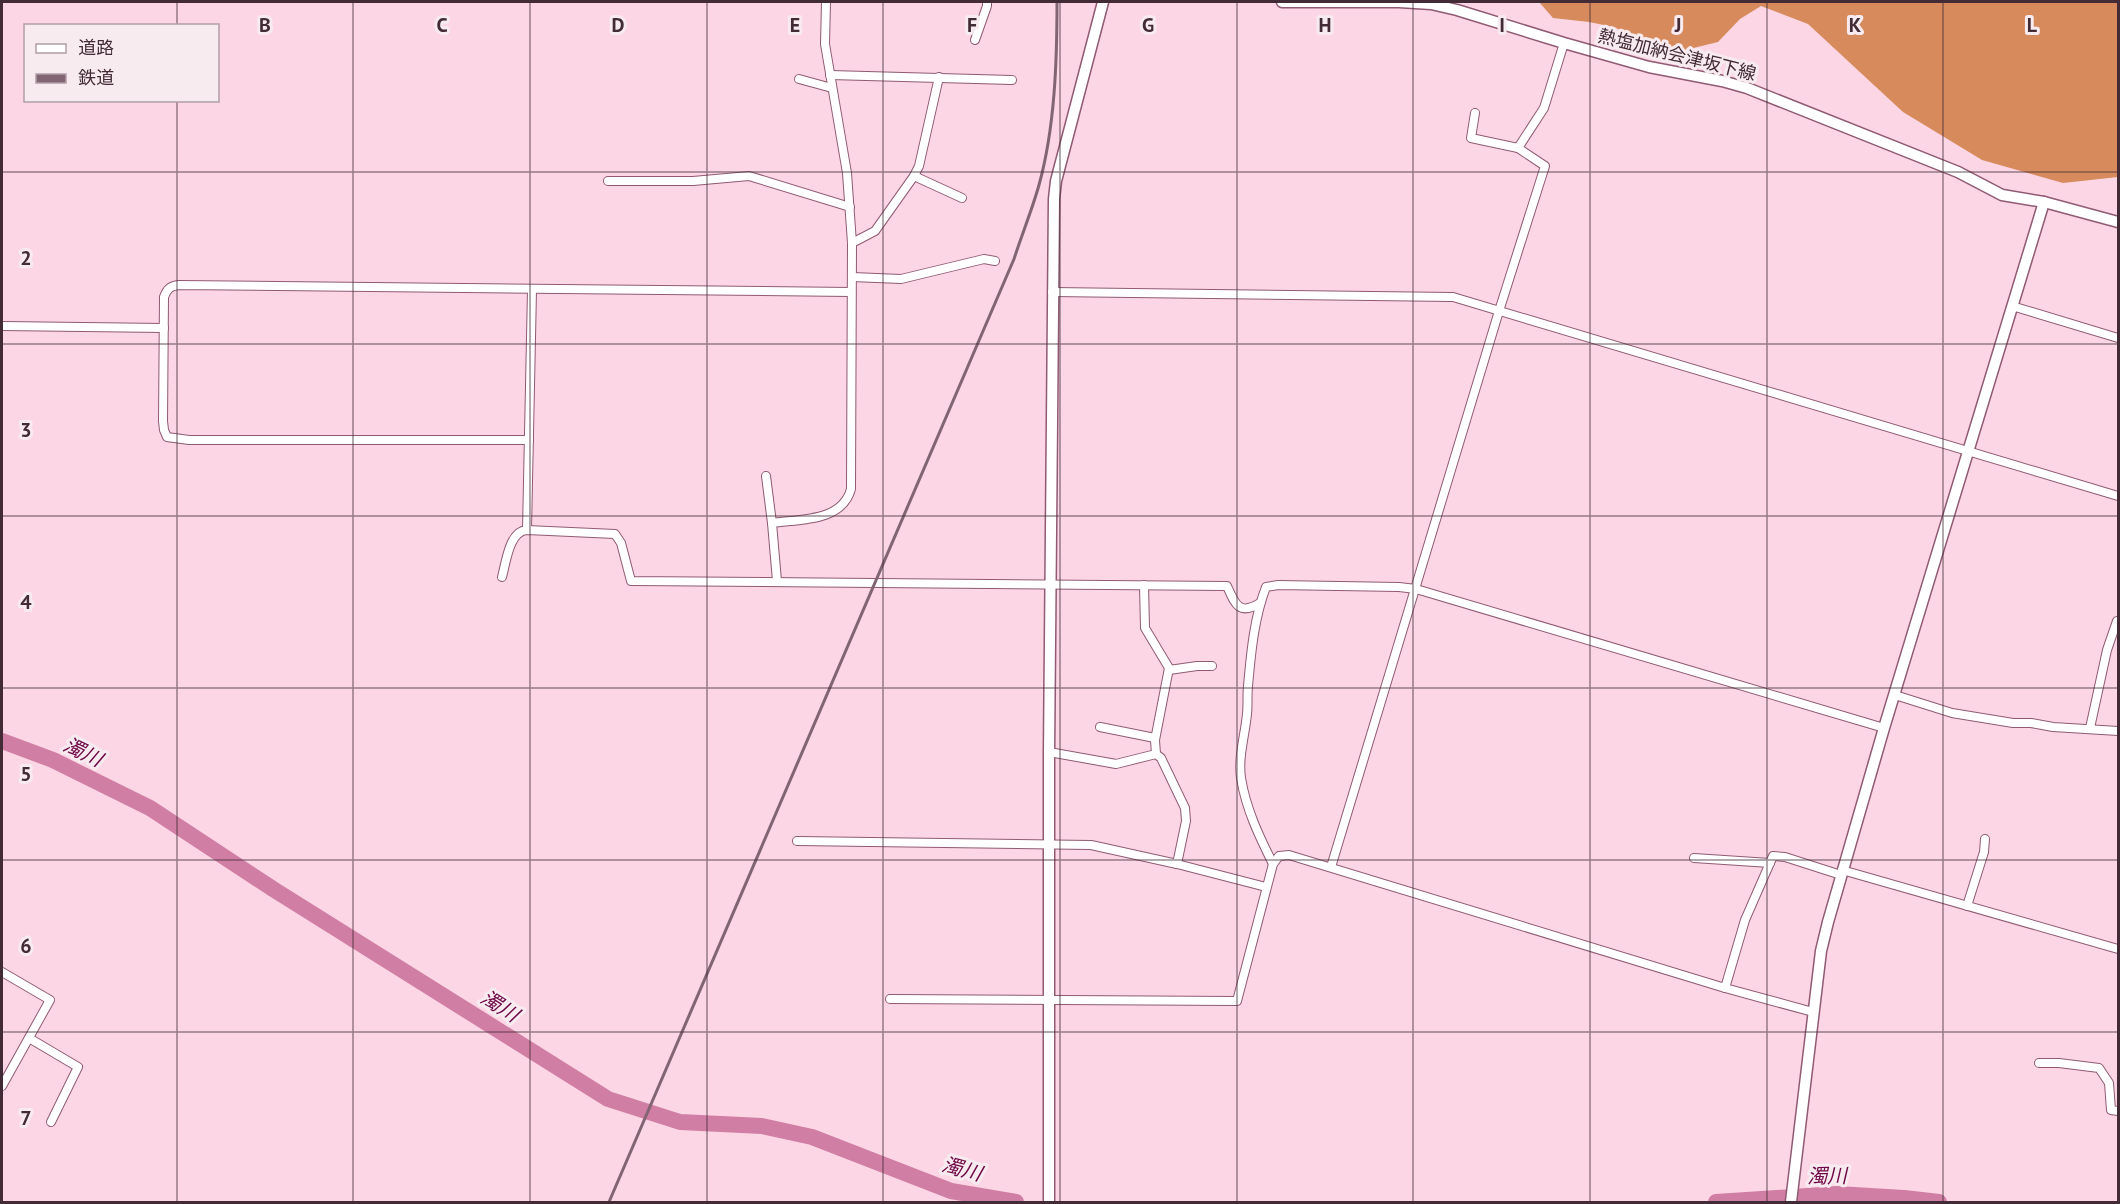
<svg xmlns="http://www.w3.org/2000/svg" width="2120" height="1204" font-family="'PT Sans','Noto Sans JP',sans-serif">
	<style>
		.forest { fill: #d78b5c }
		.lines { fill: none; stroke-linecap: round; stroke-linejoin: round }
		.river { stroke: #d17ea4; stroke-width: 16 }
		.street-casing { stroke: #905a73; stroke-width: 10 }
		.secondary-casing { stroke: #905a73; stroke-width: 13 }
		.street { stroke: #fff; stroke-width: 8 }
		.secondary { stroke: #fff; stroke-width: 10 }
		.rail { stroke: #826572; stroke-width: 3 }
		.grid { fill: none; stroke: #432b36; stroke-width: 1.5; stroke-opacity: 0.55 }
		.labels { text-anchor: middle; stroke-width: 6; stroke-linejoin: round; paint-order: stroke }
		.street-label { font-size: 18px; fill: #432b36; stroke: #f8ebf0 }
		.water-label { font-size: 20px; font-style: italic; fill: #6e0745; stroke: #f8ebf0 }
		.grid-label { font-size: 20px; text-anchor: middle; font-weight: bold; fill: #432b36; stroke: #f8ebf0; stroke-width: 6; stroke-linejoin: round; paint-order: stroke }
	</style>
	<rect width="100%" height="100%" fill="#fcd6e5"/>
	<!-- forest -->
	<polygon class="forest" points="1539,2 2118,2 2118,177 2063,183 1982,160 1903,112 1808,24 1761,6 1740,19 1718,42 1685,50 1654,46 1614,27 1589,22 1553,18"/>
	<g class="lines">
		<!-- river -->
		<g class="river">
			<polyline points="2,741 53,760 150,808 273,889 608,1099 680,1122 762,1126 812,1137 951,1191 1016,1202"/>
			<polyline points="1716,1202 1837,1194 1904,1198 1939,1202"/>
		</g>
		<defs>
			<g id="street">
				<polyline points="975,40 987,6 987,2"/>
				<polyline points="830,75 1012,80"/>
				<polyline points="799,79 832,88"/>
				<polyline points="1475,113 1471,138 1518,148"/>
				<polyline points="914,176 962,198"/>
				<polyline points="608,181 693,181 749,176 850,207"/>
				<polyline points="852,243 875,231 914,176 919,166 939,77"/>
				<polyline points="852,277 901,279 984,259 995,261"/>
				<polyline points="1052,292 1453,297 2118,496"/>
				<polyline points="2012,306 2118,338"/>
				<polyline points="2,326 164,328"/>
				<path d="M529,440H189L167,437L164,430L163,421L164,297C167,289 170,286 179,285L851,292"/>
				<polyline points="766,476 772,523"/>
				<polyline points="527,530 532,290"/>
				<path d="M502,577C506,563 509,531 527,530L615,534L621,543L631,581L1227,586C1235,604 1239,616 1260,603"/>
				<path d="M777,581L772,523C800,519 842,522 851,489L852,243L847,173L825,44L826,2"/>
				<polyline points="1144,585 1145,628 1169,668 1155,740 1156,754"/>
				<polyline points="1169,670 1197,666 1212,666"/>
				<polyline points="1895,695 1952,713 2013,723 2031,723 2053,727 2118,731"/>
				<polyline points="1100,727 1155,738"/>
				<polyline points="2090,728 2107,650 2117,621"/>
				<polyline points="1049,752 1116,764 1156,754 1161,758 1185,808 1186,821 1177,864"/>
				<polyline points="797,841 1091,845 1177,864 1266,887"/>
				<polyline points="1694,858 1770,863"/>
				<path d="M1273,864C1259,836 1246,809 1241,778C1238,757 1245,735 1247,714C1248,705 1247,696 1248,686C1251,653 1254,618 1266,587L1278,585L1399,587L1416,589L1884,728"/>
				<polyline points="1331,867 1499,311 1545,166 1518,148 1544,108 1564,43"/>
				<polyline points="1842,870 2118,949"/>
				<polyline points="1967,906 1984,852 1985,839"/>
				<polyline points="2,972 50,1000 2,1086"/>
				<polyline points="1725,988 1745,920 1773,856 1785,857 1841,875"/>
				<polyline points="890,999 1237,1001 1273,864 1279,856 1289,855 1725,988 1813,1012"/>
				<polyline points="29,1038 78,1067 51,1122"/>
				<polyline points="2039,1063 2059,1063 2099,1068 2109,1083 2111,1110 2118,1111"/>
			</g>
			<g id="secondary">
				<polyline points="1282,2 1399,2 1431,4 1457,10 1564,43 1649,67 1722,81 1747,88 1958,172 2002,195 2044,202 2118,222"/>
				<polyline points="1049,1202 1049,752 1054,199 1056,181 1103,2"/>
				<polyline points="1791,1202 1821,951 1828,922 1884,728 2044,202"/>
			</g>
		</defs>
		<!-- street casing -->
		<use href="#street" class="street-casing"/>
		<!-- secondary casing -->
		<use href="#secondary" class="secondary-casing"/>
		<!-- street -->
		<use href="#street" class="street"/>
		<!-- secondary -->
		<use href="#secondary" class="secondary"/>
		<!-- rail -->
		<path class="rail" d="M609,1202L1014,259C1022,234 1032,210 1039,185C1055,127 1057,61 1057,2"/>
	</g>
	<!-- grid -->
	<path class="grid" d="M177,2V26M353,2V1202M530,2V1202M707,2V1202M883,2V1202M1060,2V1202M1237,2V1202M1413,2V1202M1590,2V1202M1767,2V1202M1943,2V1202M177,100V1202M2,172H2118M2,344H2118M2,516H2118M2,688H2118M2,860H2118M2,1032H2118"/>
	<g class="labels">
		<!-- street labels -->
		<g class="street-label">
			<text transform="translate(1677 55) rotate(14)" y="6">熱塩加納会津坂下線</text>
		</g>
		<!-- water labels -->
		<g class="water-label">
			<text transform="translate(83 752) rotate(26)" y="7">濁川</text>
			<text transform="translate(500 1006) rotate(32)" y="7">濁川</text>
			<text transform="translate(962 1169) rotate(15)" y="7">濁川</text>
			<text transform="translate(1827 1176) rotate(-1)" y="7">濁川</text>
		</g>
	</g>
	<g class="grid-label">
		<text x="265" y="32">B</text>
		<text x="442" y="32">C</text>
		<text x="618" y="32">D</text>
		<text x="795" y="32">E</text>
		<text x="972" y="32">F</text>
		<text x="1148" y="32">G</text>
		<text x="1325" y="32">H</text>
		<text x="1502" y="32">I</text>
		<text x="1678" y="32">J</text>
		<text x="1855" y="32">K</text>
		<text x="2032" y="32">L</text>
		<text x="26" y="265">2</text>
		<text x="26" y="437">3</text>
		<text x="26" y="609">4</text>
		<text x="26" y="781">5</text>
		<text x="26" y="953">6</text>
		<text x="26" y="1125">7</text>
	</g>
	<!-- border -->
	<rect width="2120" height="1204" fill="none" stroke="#432b36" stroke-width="6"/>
	<!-- legend -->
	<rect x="24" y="24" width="195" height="78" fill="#f8ebf0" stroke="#b09ea6" stroke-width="1.5"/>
	<rect x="36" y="44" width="30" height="9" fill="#ffffff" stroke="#b09ea6" stroke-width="1.5"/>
	<text x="78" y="54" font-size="18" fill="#432b36">道路</text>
	<rect x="36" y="74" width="30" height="9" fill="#826572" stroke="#b09ea6" stroke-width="1.5"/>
	<text x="78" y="84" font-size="18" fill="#432b36">鉄道</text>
</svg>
